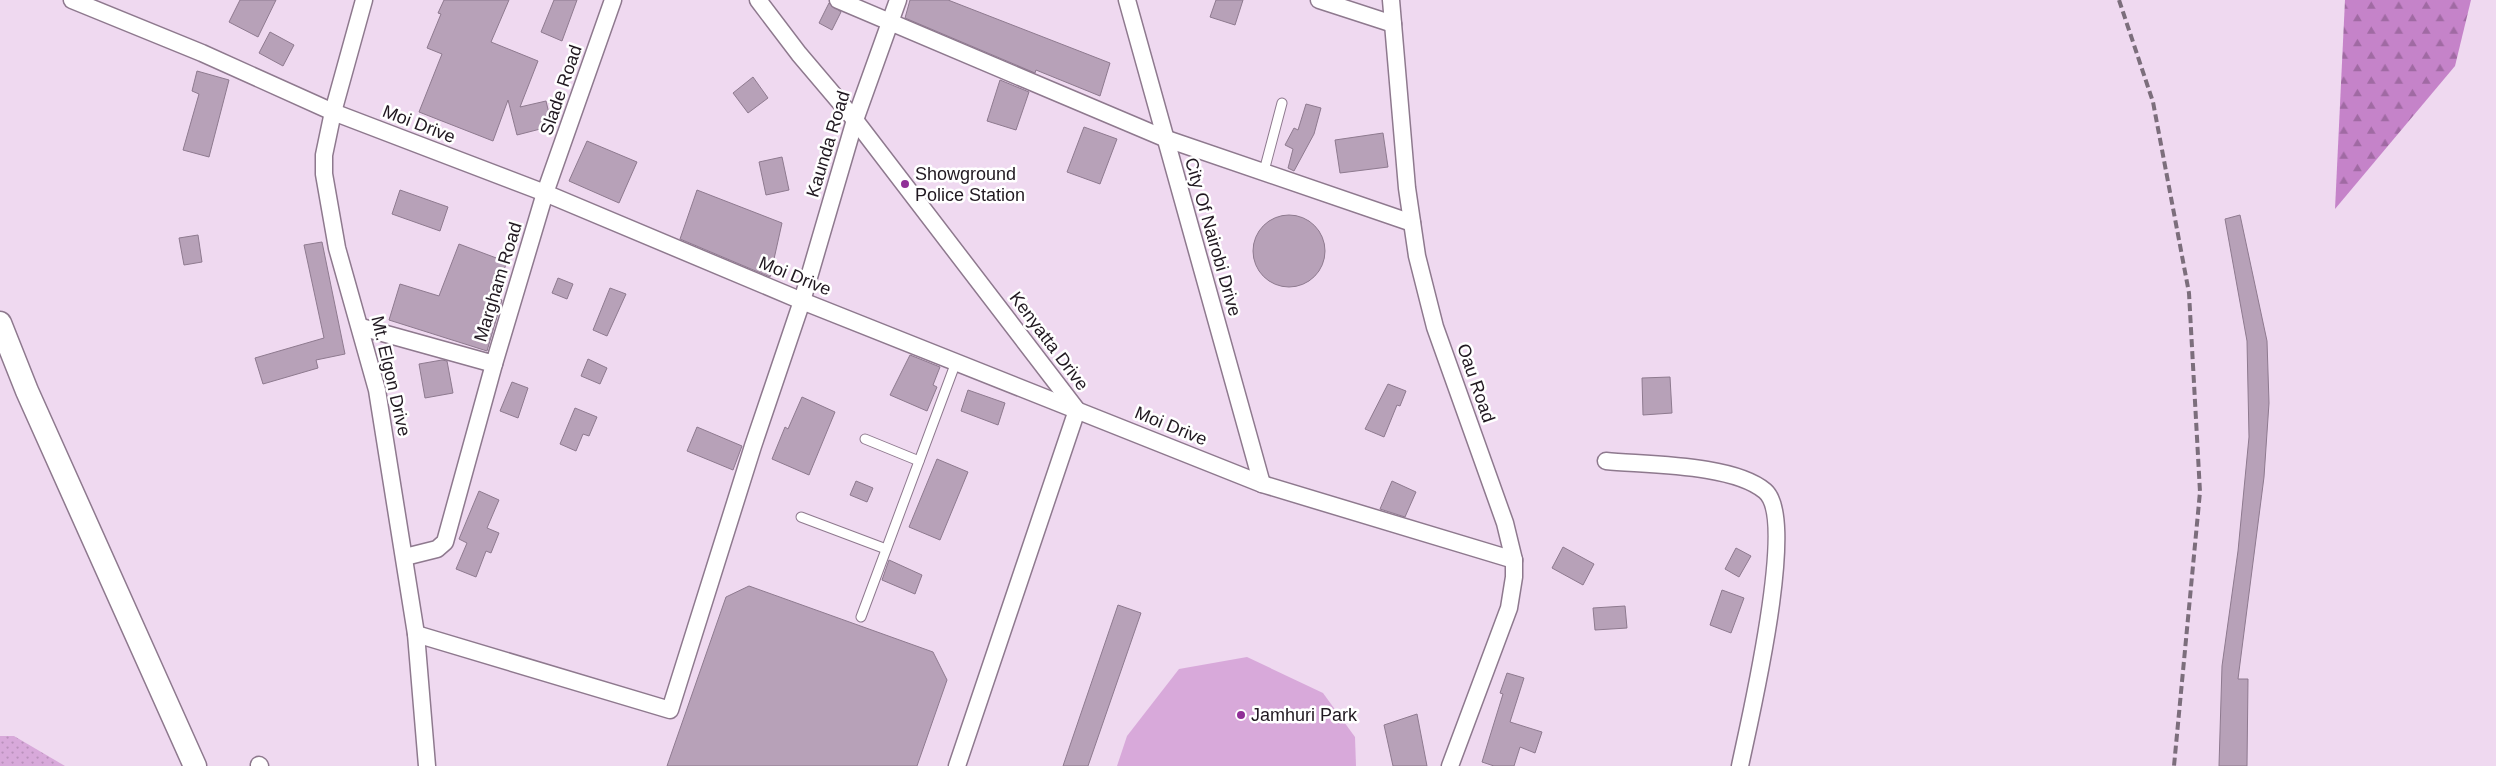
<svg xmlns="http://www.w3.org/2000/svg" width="2496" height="766" font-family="Helvetica,sans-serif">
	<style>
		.forest { fill: url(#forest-firs) }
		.park { fill: url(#park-dots) }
		.pitch { fill: #d8a9da }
		.building { fill: #b7a1b8; stroke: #8e7a8f }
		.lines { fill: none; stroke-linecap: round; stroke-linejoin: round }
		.lane-casing { stroke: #8e798e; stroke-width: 11 }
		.street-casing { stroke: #8e798e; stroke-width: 19 }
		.secondary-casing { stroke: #8e798e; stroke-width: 25 }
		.lane { stroke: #fff; stroke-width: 9 }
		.street { stroke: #fff; stroke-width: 16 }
		.secondary { stroke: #fff; stroke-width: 22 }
		.rail { stroke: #7c6e7c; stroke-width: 4; stroke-dasharray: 8 4; stroke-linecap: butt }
		.poi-dot { fill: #902f97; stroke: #fff; stroke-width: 2 }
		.labels { text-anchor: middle; stroke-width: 5; stroke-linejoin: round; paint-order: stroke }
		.street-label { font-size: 18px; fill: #201820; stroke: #fff }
		.poi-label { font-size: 18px; fill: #201820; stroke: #fff; text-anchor: start }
	</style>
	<defs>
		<pattern id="forest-firs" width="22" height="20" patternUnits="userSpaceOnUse" patternTransform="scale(1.25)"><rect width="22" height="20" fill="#c583c9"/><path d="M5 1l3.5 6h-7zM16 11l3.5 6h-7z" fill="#a06aa3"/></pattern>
		<pattern id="park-dots" width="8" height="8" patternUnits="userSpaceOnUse" patternTransform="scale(1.25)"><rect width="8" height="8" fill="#d8a9da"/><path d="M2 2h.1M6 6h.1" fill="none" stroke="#b991bb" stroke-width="1.8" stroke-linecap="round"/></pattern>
	</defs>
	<rect width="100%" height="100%" fill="#efd9f0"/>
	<!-- forest -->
	<polygon class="forest" points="2345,0 2471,0 2455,66 2335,209"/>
	<!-- park -->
	<polygon class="park" points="0,736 14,736 65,766 0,766"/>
	<!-- pitch -->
	<polygon class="pitch" points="1247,657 1323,693 1355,737 1356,766 1117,766 1127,736 1179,669"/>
	<!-- building -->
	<g class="building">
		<polygon points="240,0 276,0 258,37 229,22"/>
		<polygon points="444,0 509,0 491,42 538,61 520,107 546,101 552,126 517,135 508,100 493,141 419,112 442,54 427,48 441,14 438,13"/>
		<polygon points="554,0 577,0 562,41 541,32"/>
		<polygon points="910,0 948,0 1110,63 1100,96 1036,70 1035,73 905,18"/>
		<polygon points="1216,0 1243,0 1235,25 1210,17"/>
		<polygon points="829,3 841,12 832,30 819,23"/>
		<polygon points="270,32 294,45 283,66 259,53"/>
		<polygon points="197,71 229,80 209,157 183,150 199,94 192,91"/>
		<polygon points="753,77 768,98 748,113 733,93"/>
		<polygon points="1000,80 1029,92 1016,130 987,121"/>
		<polygon points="1306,104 1321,108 1314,134 1294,171 1288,168 1293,149 1285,145 1294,128 1298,130"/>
		<polygon points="1084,127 1117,139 1100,184 1067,172"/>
		<polygon points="1383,133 1388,167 1340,173 1335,140"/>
		<polygon points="587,141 637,162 619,203 569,181"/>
		<polygon points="782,157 789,190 766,195 759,162"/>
		<polygon points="400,190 448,207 440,231 392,214"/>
		<polygon points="697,190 782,223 770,277 680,239"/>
		<polygon points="2240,215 2267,341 2269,403 2264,477 2238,679 2248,679 2247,766 2219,766 2222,666 2238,551 2249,437 2247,341 2225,219"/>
		<circle cx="1289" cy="251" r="36"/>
		<polygon points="198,235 202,262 184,265 179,238"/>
		<polygon points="322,242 345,354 316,360 318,368 263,384 255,358 324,338 304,245"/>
		<polygon points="459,244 507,262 493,298 502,300 487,351 389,320 400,284 439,296"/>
		<polygon points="558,278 573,284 567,299 552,293"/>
		<polygon points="610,288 626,294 607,336 593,330"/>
		<polygon points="910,355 940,367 933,385 937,387 927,411 890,395"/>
		<polygon points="588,359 607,368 600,384 581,376"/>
		<polygon points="442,360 447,361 453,393 425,398 419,364"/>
		<polygon points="1670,377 1672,413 1643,415 1642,378"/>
		<polygon points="512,382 528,388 518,418 500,411"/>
		<polygon points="1388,384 1406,391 1400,406 1397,405 1384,437 1365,429"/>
		<polygon points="968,390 1005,403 998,425 961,411"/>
		<polygon points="802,397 835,412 809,475 772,459 785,427 788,429"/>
		<polygon points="575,408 597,417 589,436 583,434 576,451 560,444"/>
		<polygon points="697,427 742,446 733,470 687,451"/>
		<polygon points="937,459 968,472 940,540 909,527"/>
		<polygon points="856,481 873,488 867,502 850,495"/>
		<polygon points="1392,481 1416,492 1405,517 1380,509"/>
		<polygon points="479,491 499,500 487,528 499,533 491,553 486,551 476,577 456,569 467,543 459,539"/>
		<polygon points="1563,547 1594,564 1583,585 1552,568"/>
		<polygon points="1736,548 1751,556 1739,577 1725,569"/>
		<polygon points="889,560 922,575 915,594 882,580"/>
		<polygon points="749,586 933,652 947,680 917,766 667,766 726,597"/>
		<polygon points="1722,590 1744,598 1731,633 1710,625"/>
		<polygon points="1118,605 1141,613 1088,766 1063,766"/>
		<polygon points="1625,606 1627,628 1595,630 1593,608"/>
		<polygon points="1507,673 1524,678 1510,722 1542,732 1535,753 1520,747 1514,766 1494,766 1482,762 1503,694 1500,693"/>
		<polygon points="1417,714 1427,766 1393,766 1384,725"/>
	</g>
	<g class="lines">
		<defs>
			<g id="lane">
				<polyline points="1264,171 1282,103"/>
				<polyline points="865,439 919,461"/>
				<polyline points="801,517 886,549"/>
				<polyline points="861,617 956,362"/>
			</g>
			<g id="street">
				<polyline points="72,0 202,53 333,112 545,193 802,301 1262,484 1514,560"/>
				<polyline points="364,0 333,112 324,155 324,174 337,248 377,390 416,634 427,766"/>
				<polyline points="758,0 799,54 855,120 1077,410 957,766"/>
				<polyline points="838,0 1164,138 1412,223"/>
				<polyline points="1127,0 1262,484"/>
				<polyline points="1319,0 1393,24"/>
				<polyline points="1391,0 1407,188 1417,256 1435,327 1505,523 1514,560 1514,577 1509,608 1450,766"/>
				<polyline points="361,327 494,364 545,193 613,0"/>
				<path d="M1606,461C1648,465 1733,464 1765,491C1798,519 1749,722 1740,766"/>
				<polyline points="405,557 437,549 445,542 494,364"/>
				<polyline points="416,634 670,710 753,446 802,301 855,120 898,0"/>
				<polyline points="259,765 260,766"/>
			</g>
			<polyline id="secondary" points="0,323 27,391 195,766"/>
		</defs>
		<!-- lane casing -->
		<use href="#lane" class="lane-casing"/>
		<!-- street casing -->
		<use href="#street" class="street-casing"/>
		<!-- secondary casing -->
		<use href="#secondary" class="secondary-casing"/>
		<!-- lane -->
		<use href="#lane" class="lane"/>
		<!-- street -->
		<use href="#street" class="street"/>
		<!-- secondary -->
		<use href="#secondary" class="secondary"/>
		<!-- rail -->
		<polyline class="rail" points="2119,0 2153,102 2189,293 2200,492 2174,766"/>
	</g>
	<!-- markers -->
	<g class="poi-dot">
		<circle cx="905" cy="184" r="5"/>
		<circle cx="1241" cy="715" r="5"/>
	</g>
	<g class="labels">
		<!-- street labels -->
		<g class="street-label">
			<text transform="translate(561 90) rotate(-71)" y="6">Slade Road</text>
			<text transform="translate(419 124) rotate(21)" y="6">Moi Drive</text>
			<text transform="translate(828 144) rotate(-73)" y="6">Kaunda Road</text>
			<text transform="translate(1213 237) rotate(74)" y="6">City Of Nairobi Drive</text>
			<text transform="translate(795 276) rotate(22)" y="6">Moi Drive</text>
			<text transform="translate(498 282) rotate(-73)" y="6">Margham Road</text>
			<text transform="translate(1049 341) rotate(53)" y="6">Kenyatta Drive</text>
			<text transform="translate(391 376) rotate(77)" y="6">Mt. Elgon Drive</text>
			<text transform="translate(1476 383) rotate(71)" y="6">Oau Road</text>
			<text transform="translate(1171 426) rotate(22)" y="6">Moi Drive</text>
		</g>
		<!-- poi labels -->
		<g class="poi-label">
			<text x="915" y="180">Showground<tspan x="915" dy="21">Police Station</tspan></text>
			<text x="1251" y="721">Jamhuri Park</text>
		</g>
	</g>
</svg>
